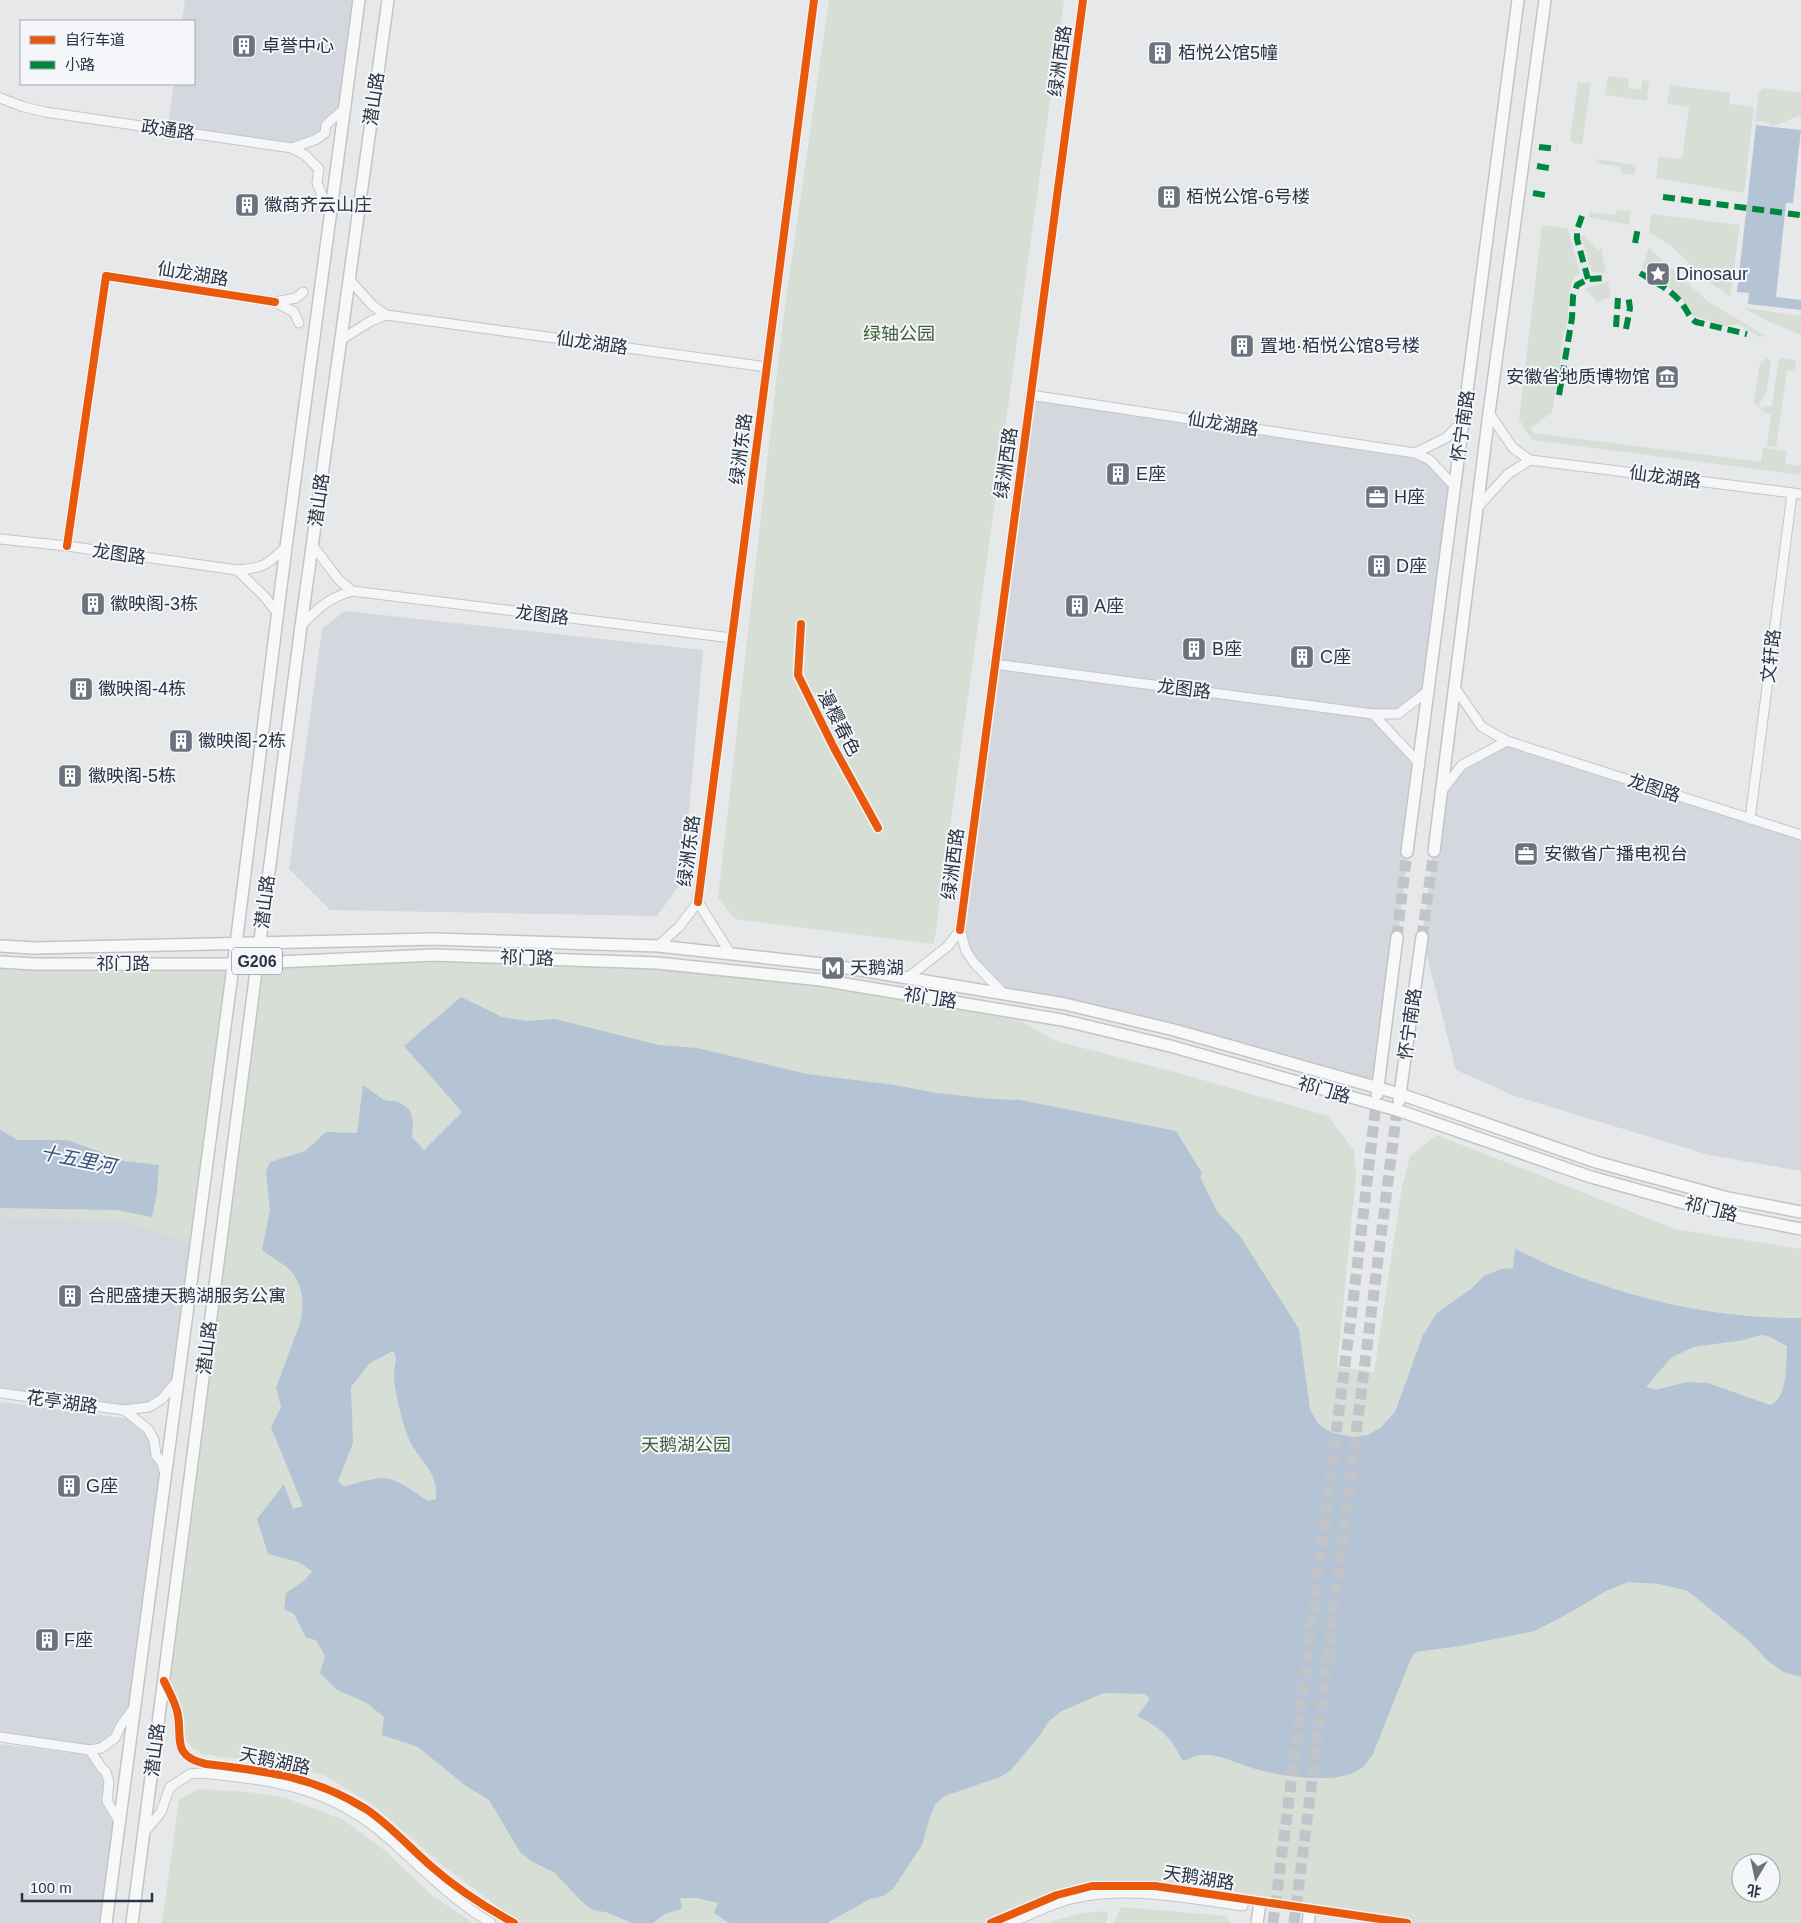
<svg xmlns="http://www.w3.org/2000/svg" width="1801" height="1923" font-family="Helvetica,'Noto Sans SC',sans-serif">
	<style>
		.built { fill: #d4d7dd }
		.green { fill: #d6ded6; fill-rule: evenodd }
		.water { fill: #b4c4d5; fill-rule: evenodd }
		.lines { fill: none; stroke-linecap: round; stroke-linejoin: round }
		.major-tunnel { stroke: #c1c4c9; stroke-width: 11; stroke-dasharray: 11 5.5; stroke-linecap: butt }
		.minor-casing { stroke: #c4c6c8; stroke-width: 11 }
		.major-casing { stroke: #c2c5c8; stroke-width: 14 }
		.minor { stroke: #f5f6f7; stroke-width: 9 }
		.major { stroke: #f8f8f8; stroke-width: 11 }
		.quiet { stroke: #00873e; stroke-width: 6; stroke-dasharray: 12 6; stroke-linecap: butt }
		.cycleway-casing { stroke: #f4f6f9; stroke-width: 11 }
		.cycleway { stroke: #e8590c; stroke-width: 8 }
		.labels { text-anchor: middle; stroke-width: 4; stroke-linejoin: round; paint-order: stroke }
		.shield { fill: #f4f6f9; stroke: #676e7b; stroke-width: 1 }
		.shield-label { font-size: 16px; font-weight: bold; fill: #2b3445 }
		.poi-label { font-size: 18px; fill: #2b3445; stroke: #f4f6f9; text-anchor: start }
		.street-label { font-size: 18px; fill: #2b3445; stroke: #f4f6f9 }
		.park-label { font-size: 18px; fill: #3f6138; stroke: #f4f6f9 }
		.water-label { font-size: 19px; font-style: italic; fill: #34527a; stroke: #f4f6f9 }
	</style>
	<rect width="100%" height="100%" fill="#e6e8ea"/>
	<!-- built -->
	<g class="built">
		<polygon points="185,0 359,0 346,107 325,133 292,148 167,130 174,84 194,84 194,21 182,21"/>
		<polygon points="1030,395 1415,453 1455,487 1429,690 1398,714 1374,714 1420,764 1378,1089 1174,1030 1004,994 975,964 960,930"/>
		<polygon points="345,611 703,650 683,880 657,916 330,910 289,869 322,629"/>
		<polygon points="1507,741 1801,835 1801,1171 1709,1155 1515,1096 1456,1070 1422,937 1441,792 1462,765"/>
		<polygon points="0,1216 126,1221 196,1246 178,1380 162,1399 124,1410 0,1393"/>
		<polygon points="0,1402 130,1419 148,1429 162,1463 135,1706 115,1738 91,1749 106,1772 107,1801 120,1824 106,1923 0,1923 0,1744 72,1753 88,1750 0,1737"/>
	</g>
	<!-- green -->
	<g class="green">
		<polygon points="829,0 1064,0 934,944 735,919 718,898 783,321"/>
		<polygon points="1608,76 1629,79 1628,88 1641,90 1642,80 1649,81 1647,101 1605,95"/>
		<polygon points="1578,82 1591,83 1582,144 1573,143 1570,140"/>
		<polygon points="1670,85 1730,93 1729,104 1754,107 1744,193 1656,178 1659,157 1682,159 1689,107 1667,104"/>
		<path d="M1763,88L1801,93V115L1776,125L1772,126C1766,122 1763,119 1755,122L1759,92Z"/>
		<polygon points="1596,159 1636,165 1635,175 1621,173 1621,167 1596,163"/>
		<polygon points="1616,210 1631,211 1629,225 1589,217 1589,212 1615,215"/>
		<polygon points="1651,214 1740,225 1730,297 1706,279 1670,245 1649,232"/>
		<polygon points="1542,225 1568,229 1580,274 1574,277 1569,292 1568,318 1562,343 1560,365 1552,412 1531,428 1533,433 1761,462 1763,448 1787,451 1785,464 1801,466 1801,475 1532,440 1519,419"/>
		<polygon points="1582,235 1598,250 1601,248 1606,273 1592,272 1581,237"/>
		<path d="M1649,248L1707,301L1766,336L1759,337L1739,324L1724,326L1692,315C1680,291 1663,283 1642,268Z"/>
		<polygon points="1608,281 1611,297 1599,301 1599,304 1584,289"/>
		<polygon points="1744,308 1801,316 1801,335 1767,321"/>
		<polygon points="1767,358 1771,362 1766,395 1760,401 1759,408 1754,403 1759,368 1760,364"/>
		<polygon points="1779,358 1794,360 1796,363 1795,371 1787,371 1776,447 1767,446 1771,414 1764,412 1760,408 1772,406"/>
		<path d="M434,955L669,963L1001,1010L1056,1041L1178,1073L1328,1116L1354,1150L1356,1175L1337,1367L1374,1372L1402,1187L1410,1156L1437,1135L1675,1229L1801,1249V1923H1407L1092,1886L998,1923H520L442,1865L376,1807L326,1776L278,1763L221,1757L202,1754L194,1749L186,1741L180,1712L164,1681L257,963ZM1741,1863H1771V1893H1741Z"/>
		<polygon points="0,962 233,964 196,1246 126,1221 0,1216"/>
		<polygon points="199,1789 248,1792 286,1798 344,1820 385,1851 433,1896 473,1923 162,1923 179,1800"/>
		<polygon points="1121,1907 1226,1916 1230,1923 1114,1923"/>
		<polygon points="1107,1911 1108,1916 1105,1923 1046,1923 1082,1913"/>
	</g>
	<!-- water -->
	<g class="water">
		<polygon points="1756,125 1801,130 1793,203 1786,203 1776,297 1801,300 1801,310 1748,304 1749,293 1737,292"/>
		<path d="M461,997L502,1017L528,1021L555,1019L659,1045L697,1048L807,1074L895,1085L936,1093L992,1099L1020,1100L1176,1131L1202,1173L1200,1177L1217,1211L1240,1236L1299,1329L1310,1409L1318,1424L1333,1433L1354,1437L1368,1435L1380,1428L1395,1412L1423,1335L1437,1313L1471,1289L1484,1276L1501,1269L1513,1268L1515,1249C1531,1256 1547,1265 1564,1271C1639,1301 1720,1319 1801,1318V1677L1784,1672L1769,1662L1749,1641L1688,1591L1659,1584L1628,1582L1606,1591L1571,1612L1535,1631L1460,1646L1416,1652L1411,1658L1373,1754C1370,1758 1367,1762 1364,1766C1343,1787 1279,1776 1252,1768C1236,1763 1222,1755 1205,1755C1198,1754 1190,1759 1183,1761C1171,1738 1161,1727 1137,1716L1150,1699L1145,1694L1104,1693L1062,1711L1049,1721L1041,1734L1010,1771L1000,1777L945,1796L936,1803L930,1817L922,1845L893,1889L883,1896L870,1899L827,1923H729L714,1913L718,1903L697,1898H680L682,1907L681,1909L665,1914L653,1923H632L606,1912L597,1911L591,1909L581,1901L555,1873L531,1861L520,1852L489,1800L466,1786L418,1747L382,1735L384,1717L367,1703L337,1690L320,1673L325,1656L316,1640L306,1638L294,1614L284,1609L286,1593L305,1580L312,1571L298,1562L268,1554L257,1519L284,1484L293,1509L303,1506L271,1427L281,1407L276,1388L301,1320C304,1303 303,1285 291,1271C285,1264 270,1257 262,1250L270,1210L266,1172L270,1162L305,1151L326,1132L357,1133L363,1085L384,1100L399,1102L409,1109L413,1120L412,1137L424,1150L462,1112L404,1046ZM1761,1335L1768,1336L1787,1346C1786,1362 1788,1399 1770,1405L1708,1383L1686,1382L1656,1390L1646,1387L1671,1358L1693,1347L1744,1340ZM393,1351C398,1357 395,1365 394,1373C394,1390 402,1421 408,1437C417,1460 439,1470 436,1499L428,1501C416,1494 404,1483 390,1479C378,1476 355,1483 344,1487L338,1481L353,1443L351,1387L370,1363Z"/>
		<polygon points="0,1130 18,1140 68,1140 124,1161 159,1165 157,1194 152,1217 116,1210 0,1208"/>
	</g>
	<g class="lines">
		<!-- major-tunnel -->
		<g class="major-tunnel">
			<polyline points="1397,937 1407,852"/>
			<polyline points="1422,937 1434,851"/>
			<polyline points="1273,1923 1353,1302 1376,1105"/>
			<polyline points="1294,1923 1397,1110"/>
		</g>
		<defs>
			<g id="minor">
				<polyline points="0,98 24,107 45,112 292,148"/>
				<polyline points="330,215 317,183 319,169 305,155 292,148 317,139 325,133 326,125 346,107"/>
				<polyline points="386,315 767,367"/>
				<polyline points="299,323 294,312 275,302 296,298 303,292"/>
				<polyline points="342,339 371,321 386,315 372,305 349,279"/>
				<polyline points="1030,395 1415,453"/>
				<polyline points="1530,460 1801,494"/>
				<polyline points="1455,487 1430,460 1415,453 1446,438 1464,420"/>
				<polyline points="1477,508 1508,474 1530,460 1513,448 1489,413"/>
				<polyline points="0,539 67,546 237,570"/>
				<polyline points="67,546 106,276 275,302"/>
				<polyline points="352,591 732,638"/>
				<path d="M278,614L264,596L237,570C264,568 267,565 286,547"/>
				<path d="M301,626C319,607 327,599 352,591L339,580L313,546"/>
				<polyline points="994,664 1373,714"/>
				<polyline points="1507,741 1801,835"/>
				<polyline points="1420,764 1373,714 1398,714 1429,690"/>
				<polyline points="1441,792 1462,765 1507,741 1482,727 1455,688"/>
				<polyline points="1750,819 1792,494"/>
				<polyline points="698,902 814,0"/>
				<polyline points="960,930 1083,0"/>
				<polyline points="658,946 679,927 698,902 730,953"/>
				<polyline points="907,978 948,946 960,930 966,951 975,964 1004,994"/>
				<polyline points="0,1393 124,1410 149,1407 162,1399 178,1380"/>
				<polyline points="124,1410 148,1429 154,1440 156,1455 162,1463 165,1474"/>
				<path d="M164,1681C169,1692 176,1703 178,1715C182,1740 172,1756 206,1764C265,1771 313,1776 366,1809C390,1825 410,1848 432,1867C457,1889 485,1907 514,1923"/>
				<polyline points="0,1737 90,1750 101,1748 115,1738 120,1727 135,1706"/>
				<polyline points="90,1750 101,1767 106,1772 109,1782 107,1801 120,1823"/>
				<path d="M144,1833L161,1812L170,1787L190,1774L200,1773C273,1780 331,1787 388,1838C422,1868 452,1900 491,1923"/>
				<polyline points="991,1923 1057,1895 1092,1886 1155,1886 1407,1923"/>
				<path d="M1011,1923C1030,1914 1055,1902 1075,1898C1130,1886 1188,1898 1243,1906"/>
			</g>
			<g id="major">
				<polyline points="1434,851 1489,413 1545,0"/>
				<polyline points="1407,852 1518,0"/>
				<polyline points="0,946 34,948 434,939 658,946 823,964 1065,1004 1174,1030 1400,1094 1596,1162 1728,1198 1801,1212"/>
				<polyline points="0,962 34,964 233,964 434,955 657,963 821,980 1062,1020 1170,1046 1397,1110 1591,1177 1724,1214 1801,1229"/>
				<polyline points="1377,1094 1397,937"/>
				<polyline points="1399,1101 1422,937"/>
				<polyline points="106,1923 236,944 286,547 359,0"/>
				<polyline points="132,1923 301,626 388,0"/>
				<polyline points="1257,1923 1260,1903"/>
				<polyline points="1308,1923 1310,1910"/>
			</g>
		</defs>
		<!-- minor casing -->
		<use href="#minor" class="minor-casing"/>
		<!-- major casing -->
		<use href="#major" class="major-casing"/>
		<!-- minor -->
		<use href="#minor" class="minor"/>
		<!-- major -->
		<use href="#major" class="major"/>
		<!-- quiet -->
		<g class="quiet">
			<polyline points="1539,147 1557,149"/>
			<polyline points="1537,166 1554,169"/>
			<polyline points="1533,193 1550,196"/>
			<polyline points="1663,197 1800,215"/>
			<polyline points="1582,216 1577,230 1577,239 1588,279"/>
			<polyline points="1635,243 1638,228"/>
			<path d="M1640,273C1653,281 1668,288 1679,300C1686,307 1688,317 1696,322L1747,334"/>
			<polyline points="1616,327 1618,298"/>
			<polyline points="1626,329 1630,308 1628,295"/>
			<polyline points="1559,395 1572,318 1573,296 1577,285 1588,279 1607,278"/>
		</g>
		<defs>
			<g id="cycleway">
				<polyline points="67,546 106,276 275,302"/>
				<polyline points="801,624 798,675 834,748 878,828"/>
				<polyline points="698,902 814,0"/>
				<polyline points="960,930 1083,0"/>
				<path d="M164,1681C169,1692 176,1703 178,1715C182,1740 172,1756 206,1764C265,1771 313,1776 366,1809C390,1825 410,1848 432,1867C457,1889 485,1907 514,1923"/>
				<polyline points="991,1923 1057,1895 1092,1886 1155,1886 1407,1923"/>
			</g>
		</defs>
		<!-- cycleway casing -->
		<use href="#cycleway" class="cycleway-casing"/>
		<!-- cycleway -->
		<use href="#cycleway" class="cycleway"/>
	</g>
	<!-- icons -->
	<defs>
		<symbol id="building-square" viewBox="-11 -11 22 22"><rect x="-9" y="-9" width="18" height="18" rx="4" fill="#6c737f" stroke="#f4f6f9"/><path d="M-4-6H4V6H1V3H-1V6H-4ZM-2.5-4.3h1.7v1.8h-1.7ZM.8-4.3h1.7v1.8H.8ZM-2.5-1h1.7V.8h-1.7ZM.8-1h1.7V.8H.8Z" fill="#fff"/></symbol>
		<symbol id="sight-square" viewBox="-11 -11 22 22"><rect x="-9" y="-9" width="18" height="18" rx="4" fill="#6c737f" stroke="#f4f6f9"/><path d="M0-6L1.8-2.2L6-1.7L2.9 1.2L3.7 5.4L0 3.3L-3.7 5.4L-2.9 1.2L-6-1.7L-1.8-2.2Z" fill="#fff"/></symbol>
		<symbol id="museum-square" viewBox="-11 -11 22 22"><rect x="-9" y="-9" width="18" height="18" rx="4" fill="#6c737f" stroke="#f4f6f9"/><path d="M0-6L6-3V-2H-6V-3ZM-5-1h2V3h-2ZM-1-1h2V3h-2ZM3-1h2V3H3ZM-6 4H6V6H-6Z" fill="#fff"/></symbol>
		<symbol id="office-square" viewBox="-11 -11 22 22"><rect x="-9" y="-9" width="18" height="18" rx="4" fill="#6c737f" stroke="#f4f6f9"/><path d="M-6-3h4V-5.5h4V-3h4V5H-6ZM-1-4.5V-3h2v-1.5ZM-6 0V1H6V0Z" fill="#fff"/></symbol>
		<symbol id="metro-square" viewBox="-11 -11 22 22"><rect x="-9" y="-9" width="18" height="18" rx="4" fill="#6c737f" stroke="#f4f6f9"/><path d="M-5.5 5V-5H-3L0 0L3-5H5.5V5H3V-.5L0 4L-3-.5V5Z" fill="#fff"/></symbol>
	</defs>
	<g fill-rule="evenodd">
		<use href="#building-square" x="230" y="32" width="28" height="28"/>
		<use href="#building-square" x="1146" y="39" width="28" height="28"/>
		<use href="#building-square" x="1155" y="183" width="28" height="28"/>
		<use href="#building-square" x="233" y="191" width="28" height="28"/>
		<use href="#sight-square" x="1644" y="260" width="28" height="28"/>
		<use href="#building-square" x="1228" y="332" width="28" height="28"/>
		<use href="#museum-square" x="1653" y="363" width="28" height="28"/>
		<use href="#building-square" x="1104" y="460" width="28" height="28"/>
		<use href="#office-square" x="1363" y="483" width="28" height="28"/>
		<use href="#building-square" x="1365" y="552" width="28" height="28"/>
		<use href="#building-square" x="79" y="590" width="28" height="28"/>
		<use href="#building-square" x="1063" y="592" width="28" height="28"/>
		<use href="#building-square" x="1180" y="635" width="28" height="28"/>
		<use href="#building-square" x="1288" y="643" width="28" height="28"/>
		<use href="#building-square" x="67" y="675" width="28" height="28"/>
		<use href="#building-square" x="167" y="727" width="28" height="28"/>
		<use href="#building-square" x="56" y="762" width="28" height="28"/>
		<use href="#office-square" x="1512" y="840" width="28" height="28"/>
		<use href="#metro-square" x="819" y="954" width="28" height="28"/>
		<use href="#building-square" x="56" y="1282" width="28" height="28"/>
		<use href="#building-square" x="55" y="1472" width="28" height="28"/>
		<use href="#building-square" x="33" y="1626" width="28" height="28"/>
	</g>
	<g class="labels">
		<!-- shield labels -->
		<rect class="shield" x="232" y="947.5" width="50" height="27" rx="4"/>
		<g class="shield-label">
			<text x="257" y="967">G206</text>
		</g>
		<!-- poi labels -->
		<g class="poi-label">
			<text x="262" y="52">卓誉中心</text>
			<text x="1178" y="59">栢悦公馆5幢</text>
			<text x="1186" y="203">栢悦公馆-6号楼</text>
			<text x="264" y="211">徽商齐云山庄</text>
			<text x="1676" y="280">Dinosaur</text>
			<text x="1260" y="352">置地·栢悦公馆8号楼</text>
			<text x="1650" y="383" text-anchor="end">安徽省地质博物馆</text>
			<text x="1136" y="480">E座</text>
			<text x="1394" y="503">H座</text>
			<text x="1396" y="572">D座</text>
			<text x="110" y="610">徽映阁-3栋</text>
			<text x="1094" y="612">A座</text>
			<text x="1212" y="655">B座</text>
			<text x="1320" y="663">C座</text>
			<text x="98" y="695">徽映阁-4栋</text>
			<text x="198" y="747">徽映阁-2栋</text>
			<text x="88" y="782">徽映阁-5栋</text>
			<text x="1544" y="860">安徽省广播电视台</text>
			<text x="850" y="974">天鹅湖</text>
			<text x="88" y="1302">合肥盛捷天鹅湖服务公寓</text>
			<text x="86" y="1492">G座</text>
			<text x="64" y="1646">F座</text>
		</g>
		<!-- street labels -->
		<g class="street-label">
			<text transform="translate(1060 61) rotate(-82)" y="6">绿洲西路</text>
			<text transform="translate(374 99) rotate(-82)" y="6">潜山路</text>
			<text transform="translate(168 130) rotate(8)" y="6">政通路</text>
			<text transform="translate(193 274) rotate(9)" y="6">仙龙湖路</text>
			<text transform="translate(592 343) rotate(8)" y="6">仙龙湖路</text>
			<text transform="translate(1223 424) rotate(9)" y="6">仙龙湖路</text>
			<text transform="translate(1463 426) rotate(-82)" y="6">怀宁南路</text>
			<text transform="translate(741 449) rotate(-83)" y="6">绿洲东路</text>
			<text transform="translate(1006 463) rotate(-82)" y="6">绿洲西路</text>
			<text transform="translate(1665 477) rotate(7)" y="6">仙龙湖路</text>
			<text transform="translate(319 500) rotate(-82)" y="6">潜山路</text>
			<text transform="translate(119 554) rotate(8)" y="6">龙图路</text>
			<text transform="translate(542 615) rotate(7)" y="6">龙图路</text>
			<text transform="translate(1771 656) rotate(-83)" y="6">文轩路</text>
			<text transform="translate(1184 689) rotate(7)" y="6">龙图路</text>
			<text transform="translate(839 723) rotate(63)" y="6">漫樱春色</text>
			<text transform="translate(1654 788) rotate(18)" y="6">龙图路</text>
			<text transform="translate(689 851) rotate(-83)" y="6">绿洲东路</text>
			<text transform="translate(953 864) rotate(-83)" y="6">绿洲西路</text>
			<text transform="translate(265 902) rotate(-83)" y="6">潜山路</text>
			<text transform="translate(527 958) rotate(2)" y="6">祁门路</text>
			<text x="123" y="970">祁门路</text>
			<text transform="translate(930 998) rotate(9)" y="6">祁门路</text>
			<text transform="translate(1410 1024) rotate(-82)" y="6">怀宁南路</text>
			<text transform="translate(1324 1090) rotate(16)" y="6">祁门路</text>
			<text transform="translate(1711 1209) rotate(14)" y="6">祁门路</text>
			<text transform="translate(207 1348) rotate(-83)" y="6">潜山路</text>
			<text transform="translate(62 1402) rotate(8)" y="6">花亭湖路</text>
			<text transform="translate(155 1750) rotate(-83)" y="6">潜山路</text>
			<text transform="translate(275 1761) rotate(12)" y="6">天鹅湖路</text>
			<text transform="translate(1199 1878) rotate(9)" y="6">天鹅湖路</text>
		</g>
		<!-- park labels -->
		<g class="park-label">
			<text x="899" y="340">绿轴公园</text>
			<text x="686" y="1451">天鹅湖公园</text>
		</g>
		<!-- water labels -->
		<g class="water-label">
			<text transform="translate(78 1159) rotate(11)" y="7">十五里河</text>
		</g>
	</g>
	<!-- legend -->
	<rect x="20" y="20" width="175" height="65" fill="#f4f6f9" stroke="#a4a8b1"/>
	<rect x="30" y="36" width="25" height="8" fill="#e8590c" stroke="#a4a8b1"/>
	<text x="65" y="45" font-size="15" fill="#2b3445">自行车道</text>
	<rect x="30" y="61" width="25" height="8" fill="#00873e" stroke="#a4a8b1"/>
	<text x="65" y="70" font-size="15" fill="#2b3445">小路</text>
	<!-- north arrow -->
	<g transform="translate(1756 1878) rotate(189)"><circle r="24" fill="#f4f6f9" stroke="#a4a8b1"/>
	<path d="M0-4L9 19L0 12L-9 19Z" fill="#6c737f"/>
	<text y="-8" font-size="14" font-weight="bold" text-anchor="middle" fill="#2b3445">北</text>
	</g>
	<!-- scale -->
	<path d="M22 1893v8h130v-8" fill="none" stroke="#2b3445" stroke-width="2.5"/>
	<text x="30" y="1893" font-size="15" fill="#2b3445" stroke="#f4f6f9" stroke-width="4" paint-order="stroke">100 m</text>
</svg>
